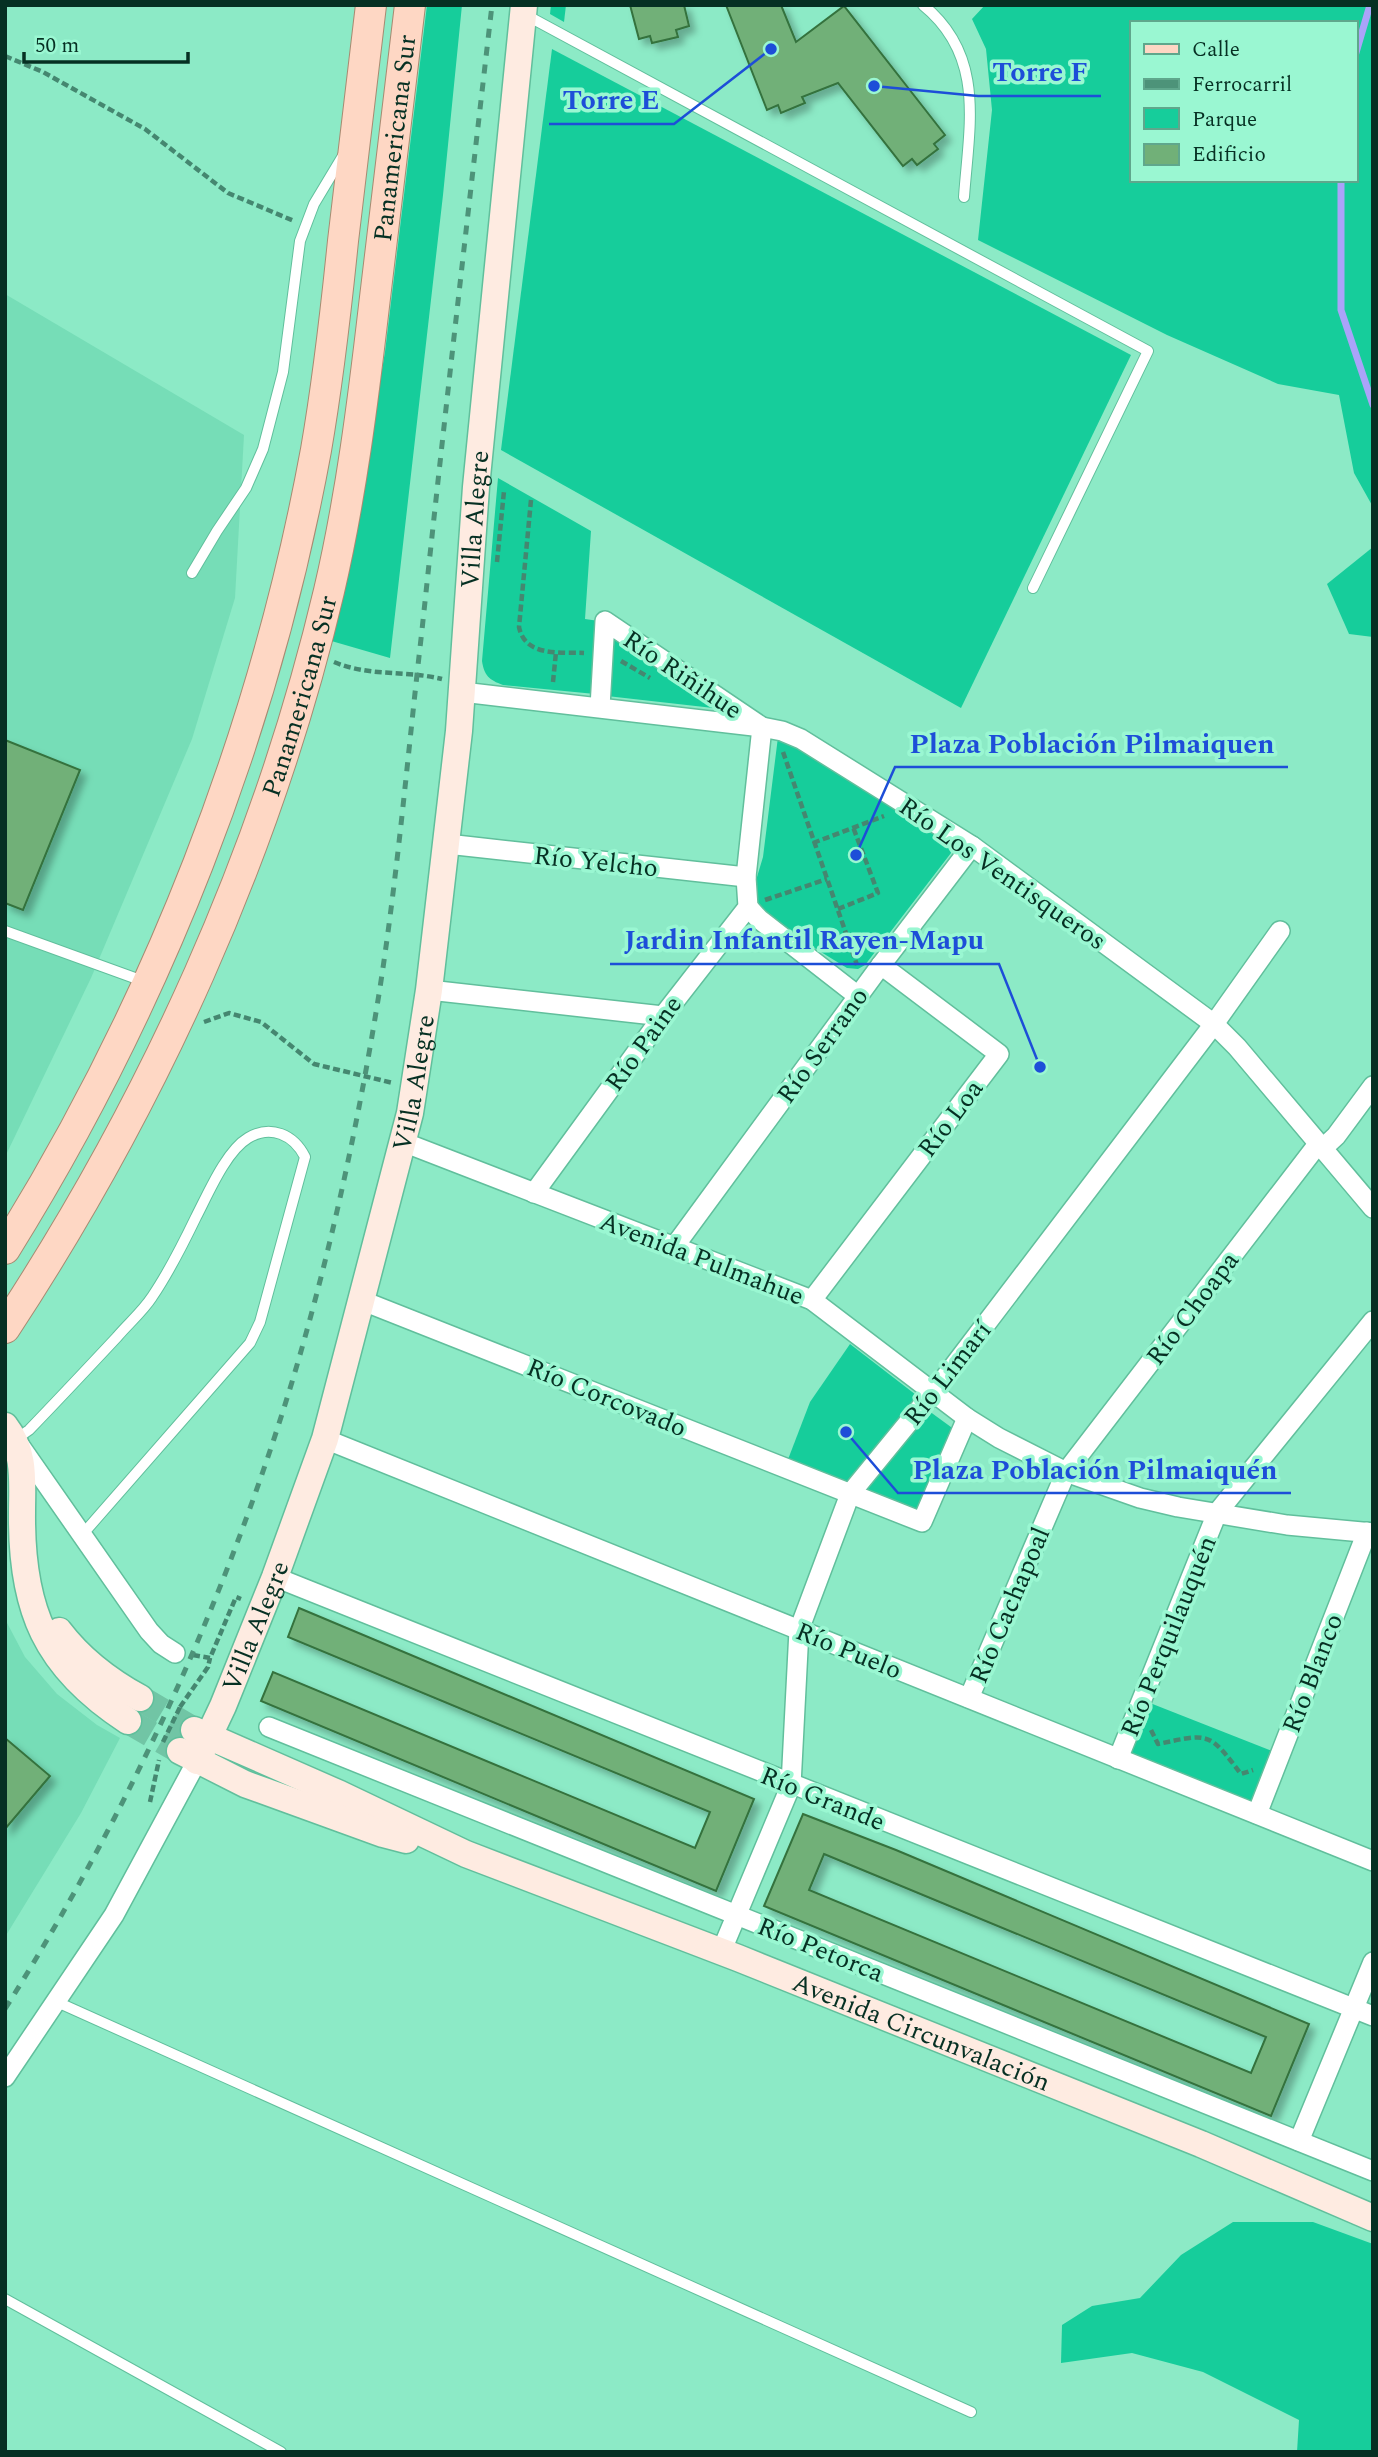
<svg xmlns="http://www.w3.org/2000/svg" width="1378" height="2457" font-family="Spectral,serif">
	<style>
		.built { fill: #76ddb7 }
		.green { fill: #16cd9b; fill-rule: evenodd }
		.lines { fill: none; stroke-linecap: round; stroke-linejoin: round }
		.stream { stroke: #aaa3f9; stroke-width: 7 }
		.building { fill: #71b078; stroke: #34723e; stroke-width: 2; fill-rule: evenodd; filter: url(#shadow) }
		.secondary-tunnel { stroke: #71c5a5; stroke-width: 26; stroke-dasharray: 26 13; stroke-linecap: butt }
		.service-casing { stroke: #61bf9c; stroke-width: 12 }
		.minor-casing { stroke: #61bf9c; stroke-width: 22 }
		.secondary-casing { stroke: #61bf9c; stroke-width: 29 }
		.primary-casing { stroke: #a78b72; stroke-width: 32 }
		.path { stroke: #458770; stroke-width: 4.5; stroke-dasharray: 7 3.5; stroke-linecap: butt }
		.service { stroke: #fff; stroke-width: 10 }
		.minor { stroke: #fff; stroke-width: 19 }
		.secondary { stroke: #feebe1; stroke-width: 26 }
		.primary { stroke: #fed7c4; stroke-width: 30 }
		.rail { stroke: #4d9379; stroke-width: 5; stroke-dasharray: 9 9; stroke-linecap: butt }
		.path-bridge { stroke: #458770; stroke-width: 4.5; stroke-dasharray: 7 3.5; stroke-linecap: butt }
		.labels { text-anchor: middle; stroke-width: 7; stroke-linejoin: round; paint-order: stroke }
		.street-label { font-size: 26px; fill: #063023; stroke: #9af7d2 }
		.leader { fill: none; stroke: #1d4ed8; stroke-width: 2.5 }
		.callout-dot { fill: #1d4ed8; stroke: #9af7d2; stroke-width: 2.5 }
		.callout-label { font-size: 28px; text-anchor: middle; font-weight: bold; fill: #1d4ed8; stroke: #9af7d2; stroke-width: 7; stroke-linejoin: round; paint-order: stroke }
	</style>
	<defs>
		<filter id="shadow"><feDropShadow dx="6" dy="6" stdDeviation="3.5" flood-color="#0004"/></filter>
	</defs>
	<rect width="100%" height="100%" fill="#8ceac6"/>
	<!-- built -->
	<g class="built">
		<polygon points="5,294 244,435 235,598 192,739 91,978 5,1157"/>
		<polygon points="5,1619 25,1657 57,1694 97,1725 120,1738 81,1813 5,1937"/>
	</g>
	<!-- green -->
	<g class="green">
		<polygon points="427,5 462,5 443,195 390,658 328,640 352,543 385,352"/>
		<polygon points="551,5 566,5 564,22 550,14"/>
		<path d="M985,5H1373V507L1354,473L1339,395L1278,384L1167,335L978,240L992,110L986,49L972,19ZM1131,23H1355V180H1131Z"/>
		<polygon points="552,49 1131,355 961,708 501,450"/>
		<path d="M498,478L591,531L585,619L599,621L595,694L503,685C489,680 484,675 482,661Z"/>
		<polygon points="1373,547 1373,637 1349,634 1327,584"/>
		<polygon points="610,627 731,710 607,696"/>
		<polygon points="778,737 796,748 799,738 948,842 951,853 865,965 858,969 847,968 748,907 763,857"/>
		<polygon points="850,1344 920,1398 849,1487 787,1462 810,1402"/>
		<polygon points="929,1411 955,1430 920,1514 865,1491"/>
		<polygon points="1150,1703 1272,1751 1251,1804 1129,1757"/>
		<polygon points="1233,2222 1313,2222 1373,2244 1373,2452 1297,2452 1299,2420 1203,2372 1132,2353 1061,2363 1062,2325 1092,2306 1140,2298 1181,2255"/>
	</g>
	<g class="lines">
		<!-- stream -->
		<g class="stream">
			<polyline points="1355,56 1370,5"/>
			<polyline points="1341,180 1341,310 1373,405"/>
		</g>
	</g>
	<!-- building -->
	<g class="building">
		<polygon points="630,5 684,5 689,26 676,30 678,37 652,43 650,36 639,39"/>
		<polygon points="726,5 781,5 796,42 844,6 945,135 934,144 938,149 917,165 912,159 903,166 838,83 802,97 805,103 781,113 778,105 767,110"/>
		<polygon points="5,740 80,770 23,910 5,903"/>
		<polygon points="299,1608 754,1799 716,1891 261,1701 273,1672 695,1848 710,1812 288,1637"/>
		<polygon points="5,1738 50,1776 5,1829"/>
		<path d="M803,1814L896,1850L1309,2024L1271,2116L764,1906ZM824,1854L1266,2037L1251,2073L809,1890Z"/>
	</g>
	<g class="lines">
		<!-- secondary-tunnel -->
		<g class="secondary-tunnel">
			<polyline points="140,1698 194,1730"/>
			<polyline points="128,1721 180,1751"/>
		</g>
		<defs>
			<g id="service">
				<path d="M923,5C986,56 969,126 964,197"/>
				<polyline points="524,14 1148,351 1033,588"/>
				<polyline points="192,573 217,531 246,488 263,449 283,372 300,241 314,204 344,154"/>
				<polyline points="5,931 143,981"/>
				<path d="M16,1439L29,1430C59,1399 88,1368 117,1337C128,1324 143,1311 152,1297C169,1272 183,1244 196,1217C208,1194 226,1151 248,1138C271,1124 294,1135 305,1157L260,1322L250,1343L82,1535"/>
				<polyline points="57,2002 971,2412"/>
				<polyline points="5,2299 281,2452"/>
			</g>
			<g id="minor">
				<polyline points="462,692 762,727 782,731 801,739 972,846 1214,1024 1237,1047 1373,1208"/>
				<polyline points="447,844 746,877"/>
				<polyline points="748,907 759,919 858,996"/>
				<polyline points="429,990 663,1016"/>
				<polyline points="403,1142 812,1300 967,1418 999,1438 1066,1472 1140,1498 1178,1507 1287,1525 1373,1533"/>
				<polyline points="1322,1149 1336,1136 1373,1086"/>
				<polyline points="534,1193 663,1016 748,907 746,877 762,727 605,621 600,707"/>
				<polyline points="674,1247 881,965 972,846"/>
				<polyline points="812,1300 999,1054 881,965"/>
				<polyline points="363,1301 922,1522 967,1418"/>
				<polyline points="325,1439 1373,1861"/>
				<polyline points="20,1446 149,1631 161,1644 175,1653"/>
				<polyline points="275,1577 1373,2016"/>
				<polyline points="969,1698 1066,1472 1318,1144"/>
				<polyline points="269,1727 1373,2171"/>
				<polyline points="1118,1759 1217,1513 1373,1321"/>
				<polyline points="1257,1814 1367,1532"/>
				<polyline points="721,1952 791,1785 799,1630 850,1494 944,1379 1214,1024 1280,931"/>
				<polyline points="5,2077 114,1915 197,1761"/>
				<polyline points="1299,2141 1373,1962"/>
			</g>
			<g id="secondary">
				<path d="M5,1426C26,1453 22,1481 22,1513C21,1609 45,1667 128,1721"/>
				<path d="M59,1631C81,1660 109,1681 140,1698"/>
				<path id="s1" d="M194,1730L340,1794L466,1854L738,1958L1201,2144L1373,2218"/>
				<polyline points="180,1751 245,1784 383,1834 406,1840"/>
				<path id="s2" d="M197,1761L223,1706L275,1577L325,1439L410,1113L429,990L459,731L476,487L524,5"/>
			</g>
			<g id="primary">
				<path d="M5,1249C157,1005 264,733 316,450C328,381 336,310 343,241C352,162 362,84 371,5"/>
				<path id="s3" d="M5,1328C153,1103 267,853 329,591C351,497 363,401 374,306C386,206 398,105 410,5"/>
			</g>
		</defs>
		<!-- service casing -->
		<use href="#service" class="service-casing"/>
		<!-- minor casing -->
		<use href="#minor" class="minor-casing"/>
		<!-- secondary casing -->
		<use href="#secondary" class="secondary-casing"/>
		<!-- primary casing -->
		<use href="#primary" class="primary-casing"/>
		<!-- path -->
		<g class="path">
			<polyline points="5,56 43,72 145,129 228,193 294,221"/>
			<path d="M531,500L519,627C525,657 560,652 584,653"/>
			<polyline points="497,562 504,491"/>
			<polyline points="621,661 650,678"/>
			<path d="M334,662C370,677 405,670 442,679"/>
			<polyline points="553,682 556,652"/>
			<polyline points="783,752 857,965"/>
			<polyline points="813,843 884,816"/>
			<polyline points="765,900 827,879"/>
			<polyline points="838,909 878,893 853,827"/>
			<polyline points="204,1022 229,1013 261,1022 314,1064 393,1083"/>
			<polyline points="193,1655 210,1658 236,1597 241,1599"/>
			<polyline points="180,1707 208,1667 210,1658"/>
			<path d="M1151,1730L1158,1744C1210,1733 1209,1732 1241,1774L1253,1770"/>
			<polyline points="150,1802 159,1760"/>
		</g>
		<!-- service -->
		<use href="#service" class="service"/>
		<!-- minor -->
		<use href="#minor" class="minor"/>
		<!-- secondary -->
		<use href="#secondary" class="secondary"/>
		<!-- primary -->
		<use href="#primary" class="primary"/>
		<!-- rail -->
		<path class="rail" d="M5,2009C128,1814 225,1602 292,1382C330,1255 358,1125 379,994C398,873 408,751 422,630C444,421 468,213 492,5"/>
		<!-- path-bridge -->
		<polyline class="path-bridge" points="163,1742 180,1707"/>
	</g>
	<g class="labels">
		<!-- street labels -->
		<g class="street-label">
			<text dy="9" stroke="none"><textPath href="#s3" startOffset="1267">Panamericana Sur</textPath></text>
			<text dy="9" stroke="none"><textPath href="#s2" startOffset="1281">Villa Alegre</textPath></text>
			<text transform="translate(683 674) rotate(34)" y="9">Río Riñihue</text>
			<text dy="9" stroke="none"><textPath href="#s3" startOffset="700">Panamericana Sur</textPath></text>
			<text transform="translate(596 861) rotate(6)" y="9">Río Yelcho</text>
			<text transform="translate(1003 873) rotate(35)" y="9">Río Los Ventisqueros</text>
			<text transform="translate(643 1043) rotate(-54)" y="9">Río Paine</text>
			<text transform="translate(822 1045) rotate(-54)" y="9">Río Serrano</text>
			<text dy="9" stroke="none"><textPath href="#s2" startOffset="714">Villa Alegre</textPath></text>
			<text transform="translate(950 1118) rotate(-53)" y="9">Río Loa</text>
			<text transform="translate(702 1258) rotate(21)" y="9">Avenida Pulmahue</text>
			<text transform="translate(1192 1308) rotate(-53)" y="9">Río Choapa</text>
			<text transform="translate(947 1373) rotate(-52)" y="9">Río Limarí</text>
			<text transform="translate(607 1397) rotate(22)" y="9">Río Corcovado</text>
			<text transform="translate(1009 1605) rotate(-67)" y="9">Río Cachapoal</text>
			<text dy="9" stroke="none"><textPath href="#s2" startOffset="147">Villa Alegre</textPath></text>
			<text transform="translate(1168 1636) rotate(-68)" y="9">Río Perquilauquén</text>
			<text transform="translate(849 1650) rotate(22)" y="9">Río Puelo</text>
			<text transform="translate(1312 1673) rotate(-69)" y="9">Río Blanco</text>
			<text transform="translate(823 1798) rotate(22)" y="9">Río Grande</text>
			<text transform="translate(821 1949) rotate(22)" y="9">Río Petorca</text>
			<text dy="9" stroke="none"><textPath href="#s1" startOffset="788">Avenida Circunvalación</textPath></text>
		</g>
	</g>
	<!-- callouts -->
	<path class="leader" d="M874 86L978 96H1101M771 49L674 124H549M856 855L895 767H1288M1040 1067L999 964H610M846 1432L898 1493H1291"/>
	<g class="callout-dot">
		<circle cx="874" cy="86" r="7"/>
		<circle cx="771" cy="49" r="7"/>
		<circle cx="856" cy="855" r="7"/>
		<circle cx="1040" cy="1067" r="7"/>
		<circle cx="846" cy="1432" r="7"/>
	</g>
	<g class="callout-label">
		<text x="1040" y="81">Torre F</text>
		<text x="611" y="109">Torre E</text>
		<text x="1092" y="753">Plaza Población Pilmaiquen</text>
		<text x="804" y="949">Jardin Infantil Rayen-Mapu</text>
		<text x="1095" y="1479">Plaza Población Pilmaiquén</text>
	</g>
	<!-- border -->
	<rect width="1378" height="2457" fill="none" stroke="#063023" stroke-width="14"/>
	<!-- legend -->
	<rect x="1130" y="21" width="228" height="161" fill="#9af7d2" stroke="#5fa78c" stroke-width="2"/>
	<rect x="1144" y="44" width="35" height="10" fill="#fed7c4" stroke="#5fa78c" stroke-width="2"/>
	<text x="1192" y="56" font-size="21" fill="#063023">Calle</text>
	<rect x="1144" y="79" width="35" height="10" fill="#4d9379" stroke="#5fa78c" stroke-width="2"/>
	<text x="1192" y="91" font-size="21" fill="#063023">Ferrocarril</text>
	<rect x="1144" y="108" width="35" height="21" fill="#16cd9b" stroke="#5fa78c" stroke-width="2"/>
	<text x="1192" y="126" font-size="21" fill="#063023">Parque</text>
	<rect x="1144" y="144" width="35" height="21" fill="#71b078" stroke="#5fa78c" stroke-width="2"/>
	<text x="1192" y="161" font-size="21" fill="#063023">Edificio</text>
	<!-- scale -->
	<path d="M24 52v10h164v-10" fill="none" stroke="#063023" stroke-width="3.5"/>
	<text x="35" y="52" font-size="21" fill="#063023" stroke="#9af7d2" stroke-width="5" paint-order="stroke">50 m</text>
</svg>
